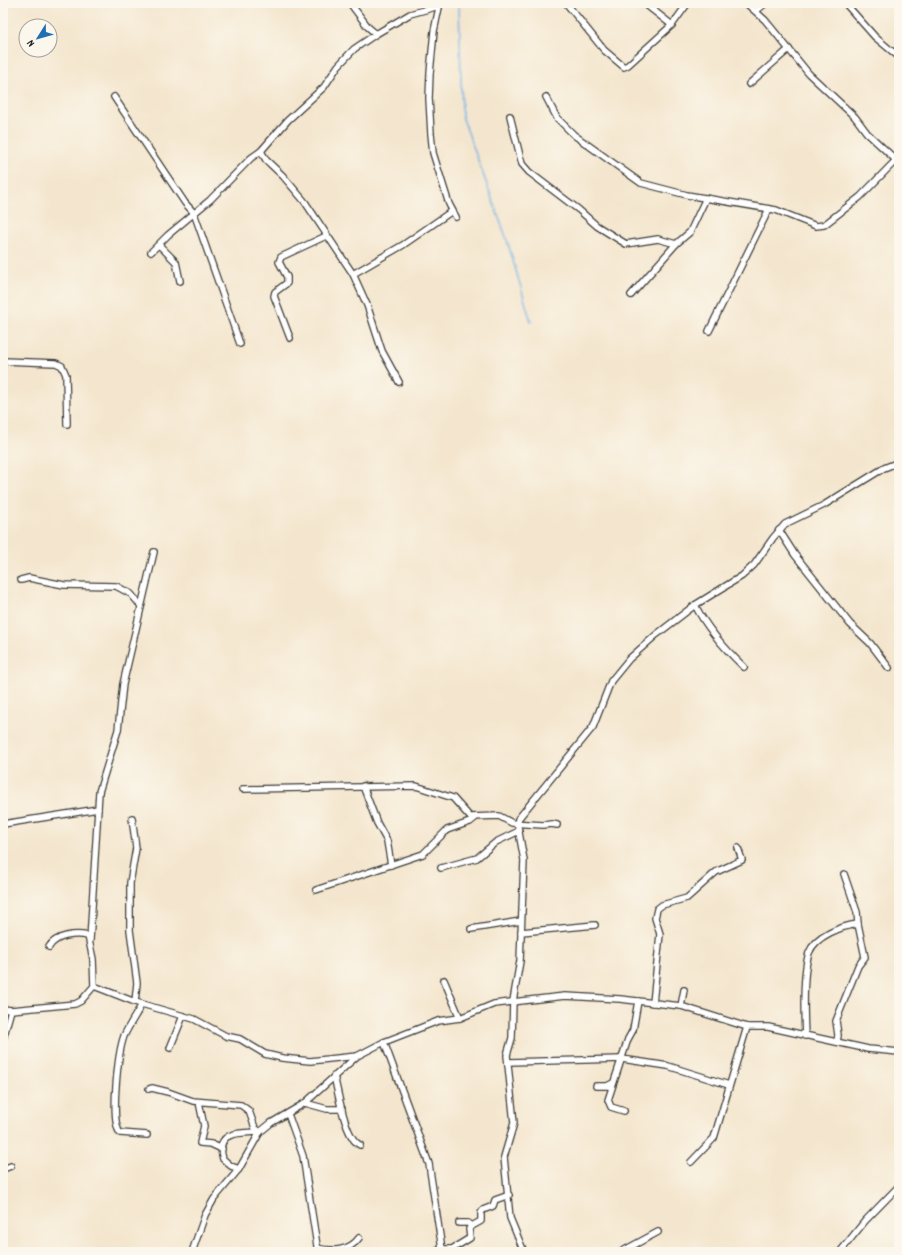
<svg xmlns="http://www.w3.org/2000/svg" width="902" height="1255" font-family="Dekko,sans-serif">
	<style>
		.lines { fill: none; stroke-linecap: round; stroke-linejoin: round }
		.stream { stroke: #70b2e5; stroke-width: 1.5 }
		.street-casing { stroke: #3c3a37; stroke-width: 8 }
		.street { stroke: #fff; stroke-width: 5.5 }
	</style>
	<rect width="100%" height="100%" fill="#fbf7ec"/>
	<filter id="ink" filterUnits="userSpaceOnUse"><feTurbulence type="fractalNoise" baseFrequency=".025" numOctaves="2"/><feDisplacementMap in="SourceGraphic" scale="8" xChannelSelector="R" yChannelSelector="G"/><feConvolveMatrix kernelMatrix="1 2 1 2 8 2 1 2 1" color-interpolation-filters="sRGB"/></filter>
	<filter id="wash" filterUnits="userSpaceOnUse"><feTurbulence type="fractalNoise" baseFrequency=".012" numOctaves="4" result="noise"/><feDisplacementMap in="SourceGraphic" scale="16" xChannelSelector="R" yChannelSelector="G"/><feGaussianBlur stdDeviation="0.9" result="paint"/><feColorMatrix in="noise" values="0 0 0 0 0 0 0 0 0 0 0 0 0 0 0 0 0 1.4 0 .05"/><feComposite in="paint" operator="in"/></filter>
	<g filter="url(#wash)">
		<rect width="100%" height="100%" fill="#f4e6ce"/>
		<g class="lines">
			<!-- stream -->
			<polyline class="stream" points="459,3 462,116 507,240 531,322"/>
		</g>
	</g>
	<g filter="url(#ink)">
		<g class="lines">
			<defs>
				<g id="street">
					<polyline points="350,3 368,27 376,34"/>
					<polyline points="440,3 434,31 430,73 429,98 431,134 433,153 438,169 449,204 456,217"/>
					<polyline points="566,3 604,50 624,67 628,65 672,25 688,3"/>
					<polyline points="644,3 672,25"/>
					<polyline points="746,3 765,20 809,74 855,117 867,133 896,160"/>
					<polyline points="845,3 875,37 899,57"/>
					<polyline points="756,11 766,3"/>
					<polyline points="749,84 789,49"/>
					<polyline points="114,97 185,203 194,213 240,344"/>
					<polyline points="546,97 557,118 574,135 641,183 687,195 776,210 816,226 824,225 860,197 899,157"/>
					<polyline points="510,116 522,164 529,172 579,210 597,226 626,244 658,239 676,244"/>
					<polyline points="261,151 266,160 283,176 305,202 353,274 367,305 382,351 399,382"/>
					<polyline points="159,245 176,262 180,281"/>
					<polyline points="151,252 168,235 210,200 251,158 261,151 288,120 324,87 338,66 354,49 376,34 410,14 439,6"/>
					<polyline points="353,274 403,245 452,211"/>
					<polyline points="631,295 676,244 690,232 706,198"/>
					<polyline points="709,331 769,209"/>
					<polyline points="290,338 274,296 275,292 287,283 287,277 279,262 281,257 326,236"/>
					<polyline points="3,361 56,363 62,366 66,375 67,424"/>
					<polyline points="779,530 795,555 850,624 870,643 889,668"/>
					<polyline points="21,580 29,578 64,585 116,586 131,594 141,606"/>
					<path d="M695,605C707,629 724,648 744,667"/>
					<polyline points="363,786 377,823 387,841 391,865"/>
					<polyline points="243,789 416,786 453,798 470,817 499,816 512,823 543,825 552,824 557,825"/>
					<polyline points="132,818 136,848 130,883 130,930 137,983 135,1002"/>
					<polyline points="3,824 98,809"/>
					<polyline points="441,868 477,858 496,842 519,831"/>
					<polyline points="316,890 423,854 447,830 470,822 475,818"/>
					<polyline points="471,929 521,921"/>
					<polyline points="521,932 595,925"/>
					<polyline points="90,940 99,792 118,730 123,684 154,552"/>
					<polyline points="444,980 460,1018"/>
					<polyline points="94,986 135,1002 194,1019 226,1036 240,1039 265,1054 282,1058 310,1061 357,1056"/>
					<polyline points="653,1003 660,934 655,918 657,909 662,905 687,898 716,872 742,860 738,848"/>
					<path d="M142,1004C136,1015 129,1025 124,1036C118,1053 110,1120 120,1133L147,1135"/>
					<polyline points="681,1006 684,990"/>
					<path d="M3,1009L11,1010L75,1004L81,1001L94,986L93,959L88,936C76,933 56,935 49,947"/>
					<path d="M805,1036C804,1015 803,972 809,953C815,936 842,926 858,924L857,912L844,874"/>
					<polyline points="3,1039 11,1010"/>
					<polyline points="384,1042 429,1164 442,1249"/>
					<polyline points="837,1042 838,1035 836,1021 858,966 865,957 858,924"/>
					<polyline points="170,1048 183,1016"/>
					<polyline points="508,1062 622,1059 668,1066 729,1085"/>
					<path d="M334,1076C338,1091 345,1139 360,1145"/>
					<polyline points="596,1086 607,1086 613,1083"/>
					<polyline points="149,1089 152,1088 168,1092 193,1101 241,1105 249,1111 255,1128 260,1132"/>
					<polyline points="199,1102 204,1126 200,1143 211,1144 222,1149"/>
					<polyline points="305,1103 327,1109 342,1109"/>
					<polyline points="624,1111 611,1107 608,1100 628,1039 633,1030 638,1001"/>
					<polyline points="288,1114 303,1156 318,1252"/>
					<polyline points="691,1162 714,1138 747,1027"/>
					<polyline points="3,1169 11,1166"/>
					<path d="M239,1169L231,1166L223,1159C214,1130 241,1133 260,1132"/>
					<polyline points="459,1223 468,1223 472,1226 481,1221 481,1213 483,1210 493,1206 495,1200 509,1195"/>
					<path d="M317,1248C332,1252 350,1251 359,1238"/>
					<polyline points="192,1252 205,1215 214,1199 239,1169 260,1132 271,1123 305,1103 357,1056 384,1042 438,1021 460,1018 494,1004 565,996 620,999 681,1006 747,1027 768,1027 868,1049 899,1052"/>
					<polyline points="435,1252 442,1249 452,1249 470,1238 469,1229 471,1226"/>
					<polyline points="524,1252 510,1218 504,1157 514,1123 507,1055 512,1038 513,1001 520,961 524,860 518,827 518,819 593,727 611,681 629,659 656,635 695,605 742,576 754,565 773,538 785,524 824,505 884,468 899,462"/>
					<polyline points="621,1252 658,1232"/>
					<polyline points="840,1252 865,1221 899,1186"/>
				</g>
			</defs>
			<!-- street casing -->
			<use href="#street" class="street-casing"/>
			<!-- street -->
			<use href="#street" class="street"/>
		</g>
	</g>
	<!-- margin -->
	<rect width="902" height="1255" fill="none" stroke="#fbf7ec" stroke-width="16"/>
	<!-- north arrow -->
	<g transform="translate(38 38) rotate(233)"><circle r="19" fill="#fbf7ec" stroke="#a29f99"/>
	<path d="M0-3L7 15L0 10L-7 15Z" fill="#1f6fb2"/>
	<text y="-6" font-size="11" font-weight="bold" text-anchor="middle" fill="#1c1c1c">N</text>
	</g>
</svg>
